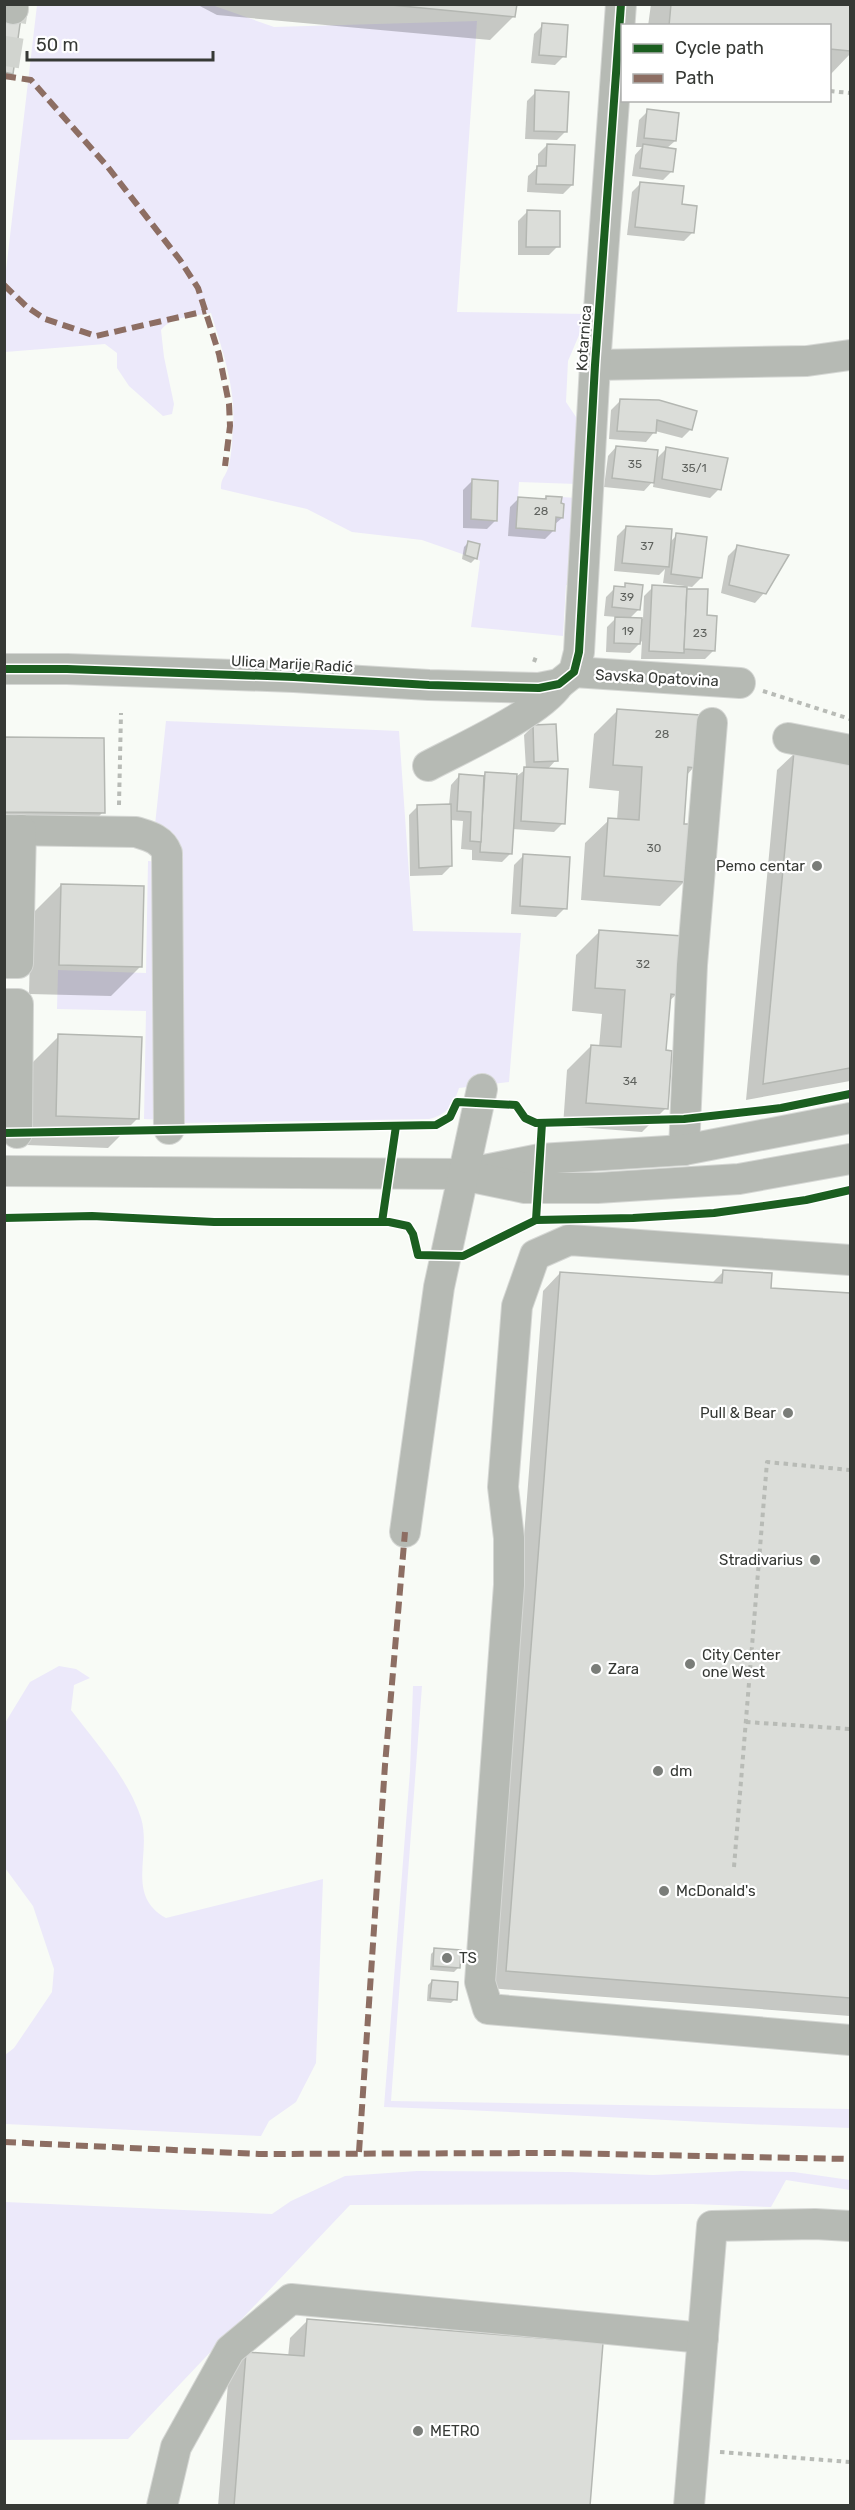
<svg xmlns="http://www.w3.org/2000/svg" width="855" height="2510" font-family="Rubik,sans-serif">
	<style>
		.green { fill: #ece9fa; fill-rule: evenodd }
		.shadow { fill: #0003 }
		.building { fill: #dbddd9; stroke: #b4b7b2; stroke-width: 1.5 }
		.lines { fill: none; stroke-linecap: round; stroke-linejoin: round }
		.minor-tunnel { stroke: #d1d4cf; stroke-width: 30; stroke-dasharray: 30 15; stroke-linecap: butt }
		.minor-casing { stroke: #d5d7d4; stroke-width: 32 }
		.path { stroke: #b8bbb6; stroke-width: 4; stroke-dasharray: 4.5 4.5; stroke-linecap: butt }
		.minor { stroke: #b6bab4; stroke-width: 30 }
		.quiet { stroke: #8d6e63; stroke-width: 6; stroke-dasharray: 12 6; stroke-linecap: butt }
		.cycleway-casing { stroke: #fff; stroke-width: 11 }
		.cycleway { stroke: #1b5e20; stroke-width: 8 }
		.poi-dot { fill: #7a7d79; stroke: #fff; stroke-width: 2 }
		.labels { text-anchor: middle; stroke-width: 4.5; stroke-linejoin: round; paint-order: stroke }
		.number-label { font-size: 12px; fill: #5f625e }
		.street-label { font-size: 15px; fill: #363935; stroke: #fff }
		.poi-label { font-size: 15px; fill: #363935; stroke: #fff; text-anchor: start }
	</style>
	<rect width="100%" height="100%" fill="#f8fbf6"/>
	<!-- green -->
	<g class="green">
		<path d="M37,5H212L274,27L477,21L457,312L588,314L568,361L566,402L580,423L577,484L519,482L516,528L555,531L556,517L563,518L564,504L561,503L562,497L576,498L571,585H566L563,636L471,627L480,561L477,559L480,544L468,541L465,555L422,540L352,532L307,509L221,489C221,477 225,478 228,468C232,456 232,439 233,427C236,388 222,349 211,313C195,316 172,316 161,330L164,357L174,404L172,414L163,416L129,386L117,368V353L105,344L5,352V279ZM472,480L498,481L497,521L471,519Z"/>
		<path d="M166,721L399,731L413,931L521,933L509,1082L459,1088C454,1104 447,1115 429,1119L184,1123L182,863L155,825Z"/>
		<polygon points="148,861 171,863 164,1120 144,1119 146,1011 57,1009 58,970 146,973"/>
		<path d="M59,1666L76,1669L90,1678L74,1685L71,1710C96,1743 128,1778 141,1818C152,1855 125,1895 166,1918L323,1879L316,2063L296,2102L269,2121L261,2136L5,2124V2055L14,2048L52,1992L54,1969L33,1906L5,1868V1723L30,1682Z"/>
		<path d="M413,1686H422L391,2101L850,2109V2128C695,2123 540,2112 384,2107L410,1771Z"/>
		<polygon points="417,2171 569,2172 653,2175 741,2171 794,2172 850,2180 850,2190 786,2180 771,2207 693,2204 350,2205 128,2439 5,2440 5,2202 272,2214 291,2201 345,2176"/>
	</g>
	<!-- shadow -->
	<g class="shadow">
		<polygon points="196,4 516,4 514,16 490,40 217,15"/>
		<polygon points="651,4 850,4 850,54 830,75 830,26 648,26"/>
		<polygon points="4,9 12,73 4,80"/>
		<polygon points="543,25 564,56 555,65 531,63 534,34"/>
		<polygon points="536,92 566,131 557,140 525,139 527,101"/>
		<polygon points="648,111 675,141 666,149 672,171 663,180 632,176 635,155 642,147 636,147 639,120"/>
		<polygon points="547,145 572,185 563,194 527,192 528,176 538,167 538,154"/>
		<polygon points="641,183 681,205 693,232 684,241 627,235 632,192"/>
		<polygon points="527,212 558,246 549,255 518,255 518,221"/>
		<polygon points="620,401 691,429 682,438 655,431 646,442 609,439 611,410"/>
		<polygon points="616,447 655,460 667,448 719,489 710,498 653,487 654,480 644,491 604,487 608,456"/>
		<polygon points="472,481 496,520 487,529 463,528 463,490"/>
		<polygon points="546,497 562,518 554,525 554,530 545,539 508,536 510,507 519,498 543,500"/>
		<polygon points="626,527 670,542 677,535 701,578 692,587 663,583 665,569 659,575 614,571 617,536"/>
		<polygon points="468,543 478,545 475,559 471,563 462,559 464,547"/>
		<polygon points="737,547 764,593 755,603 721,593 728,556"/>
		<polygon points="626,585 639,609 629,619 643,619 644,596 653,587 707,591 706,617 714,650 705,659 641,659 642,641 630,653 606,652 607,627 617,617 604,616 606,597 615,588 622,588"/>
		<polygon points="618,710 694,767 686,776 682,825 684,882 660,906 581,900 585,843 609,820 617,820 619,791 589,788 594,734"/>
		<polygon points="533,726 556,760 547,770 563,823 554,832 512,829 511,853 502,862 472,860 472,850 461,849 463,821 450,820 451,866 442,875 410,876 409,815 418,806 449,805 451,785 459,776 482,777 485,774 517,776 526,769 524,735"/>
		<polygon points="4,738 103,812 80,836 4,836"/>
		<polygon points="795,753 850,760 850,1081 746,1100 777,770"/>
		<polygon points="523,856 565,908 556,917 511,914 514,865"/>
		<polygon points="61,885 141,966 111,996 29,994 31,915"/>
		<polygon points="600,931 677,994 668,1002 665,1052 666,1108 642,1132 563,1126 567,1070 591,1046 599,1047 602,1014 572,1011 576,955"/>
		<polygon points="59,1036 138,1118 108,1148 26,1145 29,1066"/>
		<polygon points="724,1271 769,1289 850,1295 850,2016 489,1988 543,1291 560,1273 711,1284"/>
		<polygon points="435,1950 458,1968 454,1972 430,1970 431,1954"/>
		<polygon points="432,1981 455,1999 451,2003 427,2001 428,1985"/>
		<polygon points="307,2321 589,2506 218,2506 229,2371 246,2354 288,2357 290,2338"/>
	</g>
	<!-- building -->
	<g class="building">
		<polygon points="381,4 517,4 515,17"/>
		<polygon points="671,4 850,4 850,51 830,49 830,26 669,26"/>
		<polygon points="4,8 22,10 13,74 4,72"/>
		<polygon points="542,23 568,25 566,57 539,55"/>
		<polygon points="535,90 569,92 567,132 534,131"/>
		<polygon points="647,109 679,113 676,141 644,138"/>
		<polygon points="547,144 575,145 573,185 536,184 537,166 546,166"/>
		<polygon points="643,144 676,149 673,172 640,168"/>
		<polygon points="640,182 684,186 682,204 697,206 694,233 635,227"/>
		<polygon points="527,210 560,211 560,247 526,247"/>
		<polygon points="620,399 659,400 697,411 692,430 657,420 656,433 617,431"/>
		<polygon points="616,446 658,450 654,483 612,478"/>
		<polygon points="666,447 728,458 721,490 662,479"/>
		<polygon points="472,479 498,481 497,521 471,519"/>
		<polygon points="546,496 562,497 561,503 564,504 563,518 556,517 555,531 516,528 518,497 546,499"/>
		<polygon points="626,526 672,529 669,567 622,563"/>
		<polygon points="676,533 707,537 702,578 671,574"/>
		<polygon points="468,541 480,544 477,559 465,555"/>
		<polygon points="737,545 789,555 766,594 729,585"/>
		<polygon points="625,583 643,585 640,610 612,607 614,586 625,587"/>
		<polygon points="652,585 687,587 684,653 649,651"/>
		<polygon points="687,589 708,589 707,615 717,616 715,651 684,649"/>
		<polygon points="615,617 642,618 640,644 614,643"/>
		<polygon points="617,709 700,715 696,768 688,767 684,824 690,824 685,882 604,876 608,818 639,820 642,767 613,765"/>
		<polygon points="556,724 558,761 534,762 533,725"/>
		<polygon points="4,737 104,738 105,813 4,812"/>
		<polygon points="794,751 850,758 850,1068 763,1084"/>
		<polygon points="524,767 568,769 565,824 521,821"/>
		<polygon points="485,772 517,774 512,854 480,852"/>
		<polygon points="459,774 484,776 481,842 470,841 471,812 457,811"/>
		<polygon points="451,804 452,866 419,868 417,805"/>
		<polygon points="523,854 570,857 567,909 520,906"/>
		<polygon points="61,884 144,886 142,967 59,965"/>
		<polygon points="599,930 683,936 678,995 671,994 666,1050 672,1051 668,1109 586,1103 591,1045 621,1047 625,990 595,988"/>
		<polygon points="58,1034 142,1037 139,1119 56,1116"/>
		<polygon points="723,1270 772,1273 771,1288 850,1293 850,1998 506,1971 560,1272 722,1283"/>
		<polygon points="434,1948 461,1950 460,1968 433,1966"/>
		<polygon points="432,1980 458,1982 457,2000 430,1998"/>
		<polygon points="307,2319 603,2343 590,2506 234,2506 246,2352 304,2356"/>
	</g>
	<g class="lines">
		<!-- minor-tunnel -->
		<polyline class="minor-tunnel" points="4,66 13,9"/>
		<defs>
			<g id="minor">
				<polyline points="13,9 13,4"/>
				<polyline points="595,365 807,361 850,355"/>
				<polyline points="4,669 67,669 294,677 429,685 539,688 559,684 574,672"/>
				<polyline points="574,672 579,652 595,365 621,4"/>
				<polyline points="574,672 740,683"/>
				<polyline points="788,738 850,750"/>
				<path d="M428,766C462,748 540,713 559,684"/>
				<path d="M4,830L136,832C149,836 162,839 167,853L169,1129"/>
				<polyline points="4,963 18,963 21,830"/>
				<polyline points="4,1004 18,1004 17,1133"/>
				<polyline points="684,1150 692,965 712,723"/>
				<polyline points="4,1171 464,1174 540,1159 684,1150 850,1118"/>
				<polyline points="472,1177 525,1188 597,1188 739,1179 850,1159"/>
				<polyline points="850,1260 569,1240 535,1255 517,1306 503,1487 509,1538 509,1585 480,1982 488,2009 850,2040"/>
				<polyline points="405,1532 439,1287 482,1089"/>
				<polyline points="162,2506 176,2447 230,2350 291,2299 703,2338"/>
				<polyline points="689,2506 712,2226 815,2224 850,2226"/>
			</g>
		</defs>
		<!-- minor casing -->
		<use href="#minor" class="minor-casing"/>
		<!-- path -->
		<g class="path">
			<polyline points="830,91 850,93"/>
			<polyline points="534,662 537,654"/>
			<polyline points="763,691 850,719"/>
			<polyline points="119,805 121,713"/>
			<polyline points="746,1722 850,1729"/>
			<polyline points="734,1867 767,1462 850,1470"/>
			<polyline points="720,2452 850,2462"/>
		</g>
		<!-- minor -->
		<use href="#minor" class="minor"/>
		<!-- quiet -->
		<g class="quiet">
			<polyline points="4,76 31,80 107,166 180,260 198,288 219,354 229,404 230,426 225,466"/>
			<polyline points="4,285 27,307 45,319 96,336 206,311"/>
			<polyline points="4,2142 259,2154 555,2153 850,2159"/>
			<polyline points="359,2152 385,1765 405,1532"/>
		</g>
		<defs>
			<g id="cycleway">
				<polyline points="4,669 67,669 294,677 429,685 539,688 559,684 574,672 579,652 595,365 621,4"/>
				<polyline points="4,1133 436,1125 450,1117 457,1102 516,1105 525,1118 536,1123 684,1119 781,1108 850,1094"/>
				<polyline points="4,1218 92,1216 214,1222 389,1222 408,1226 413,1234 418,1255 463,1256 536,1220 633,1218 714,1213 806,1200 850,1190"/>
				<polyline points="536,1220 542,1123"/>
				<polyline points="382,1222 396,1126"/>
			</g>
		</defs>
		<!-- cycleway casing -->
		<use href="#cycleway" class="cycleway-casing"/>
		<!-- cycleway -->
		<use href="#cycleway" class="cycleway"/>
	</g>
	<!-- markers -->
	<g class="poi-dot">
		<circle cx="817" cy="866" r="6"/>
		<circle cx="788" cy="1413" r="6"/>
		<circle cx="815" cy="1560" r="6"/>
		<circle cx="690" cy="1664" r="6"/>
		<circle cx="596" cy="1669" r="6"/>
		<circle cx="658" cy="1771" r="6"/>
		<circle cx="664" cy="1891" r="6"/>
		<circle cx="447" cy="1958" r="6"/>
		<circle cx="418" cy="2431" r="6"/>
	</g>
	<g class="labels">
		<!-- number labels -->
		<g class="number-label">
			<text x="635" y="468">35</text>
			<text x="694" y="472">35/1</text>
			<text x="541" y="515">28</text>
			<text x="647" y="550">37</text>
			<text x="627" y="601">39</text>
			<text x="628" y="635">19</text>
			<text x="700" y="637">23</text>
			<text x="662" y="738">28</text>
			<text x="654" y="852">30</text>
			<text x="643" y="968">32</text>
			<text x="630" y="1085">34</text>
		</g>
		<!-- street labels -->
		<g class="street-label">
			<text transform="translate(584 338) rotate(-86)" y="5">Kotarnica</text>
			<text transform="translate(292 664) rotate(3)" y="5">Ulica Marije Radić</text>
			<text transform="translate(657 678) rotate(3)" y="5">Savska Opatovina</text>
		</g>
		<!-- poi labels -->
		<g class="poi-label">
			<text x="805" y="871" text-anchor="end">Pemo centar</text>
			<text x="776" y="1418" text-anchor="end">Pull &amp; Bear</text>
			<text x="803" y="1565" text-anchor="end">Stradivarius</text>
			<text x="702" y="1660">City Center<tspan x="702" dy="17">one West</tspan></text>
			<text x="608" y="1674">Zara</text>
			<text x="670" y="1776">dm</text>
			<text x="676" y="1896">McDonald's</text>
			<text x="459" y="1963">TS</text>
			<text x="430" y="2436">METRO</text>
		</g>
	</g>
	<!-- border -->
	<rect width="855" height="2510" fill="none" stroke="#363935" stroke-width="12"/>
	<!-- legend -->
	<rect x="621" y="24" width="210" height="78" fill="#ffffff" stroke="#afb0ae" stroke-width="1.5"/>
	<rect x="633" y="44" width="30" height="9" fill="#1b5e20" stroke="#afb0ae" stroke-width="1.5"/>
	<text x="675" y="54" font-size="18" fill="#363935">Cycle path</text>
	<rect x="633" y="74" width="30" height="9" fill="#8d6e63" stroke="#afb0ae" stroke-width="1.5"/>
	<text x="675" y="84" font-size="18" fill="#363935">Path</text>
	<!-- scale -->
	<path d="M27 51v9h186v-9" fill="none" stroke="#363935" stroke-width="3"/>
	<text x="36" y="51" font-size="18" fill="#363935" stroke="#ffffff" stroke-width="4.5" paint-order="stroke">50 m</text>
</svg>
